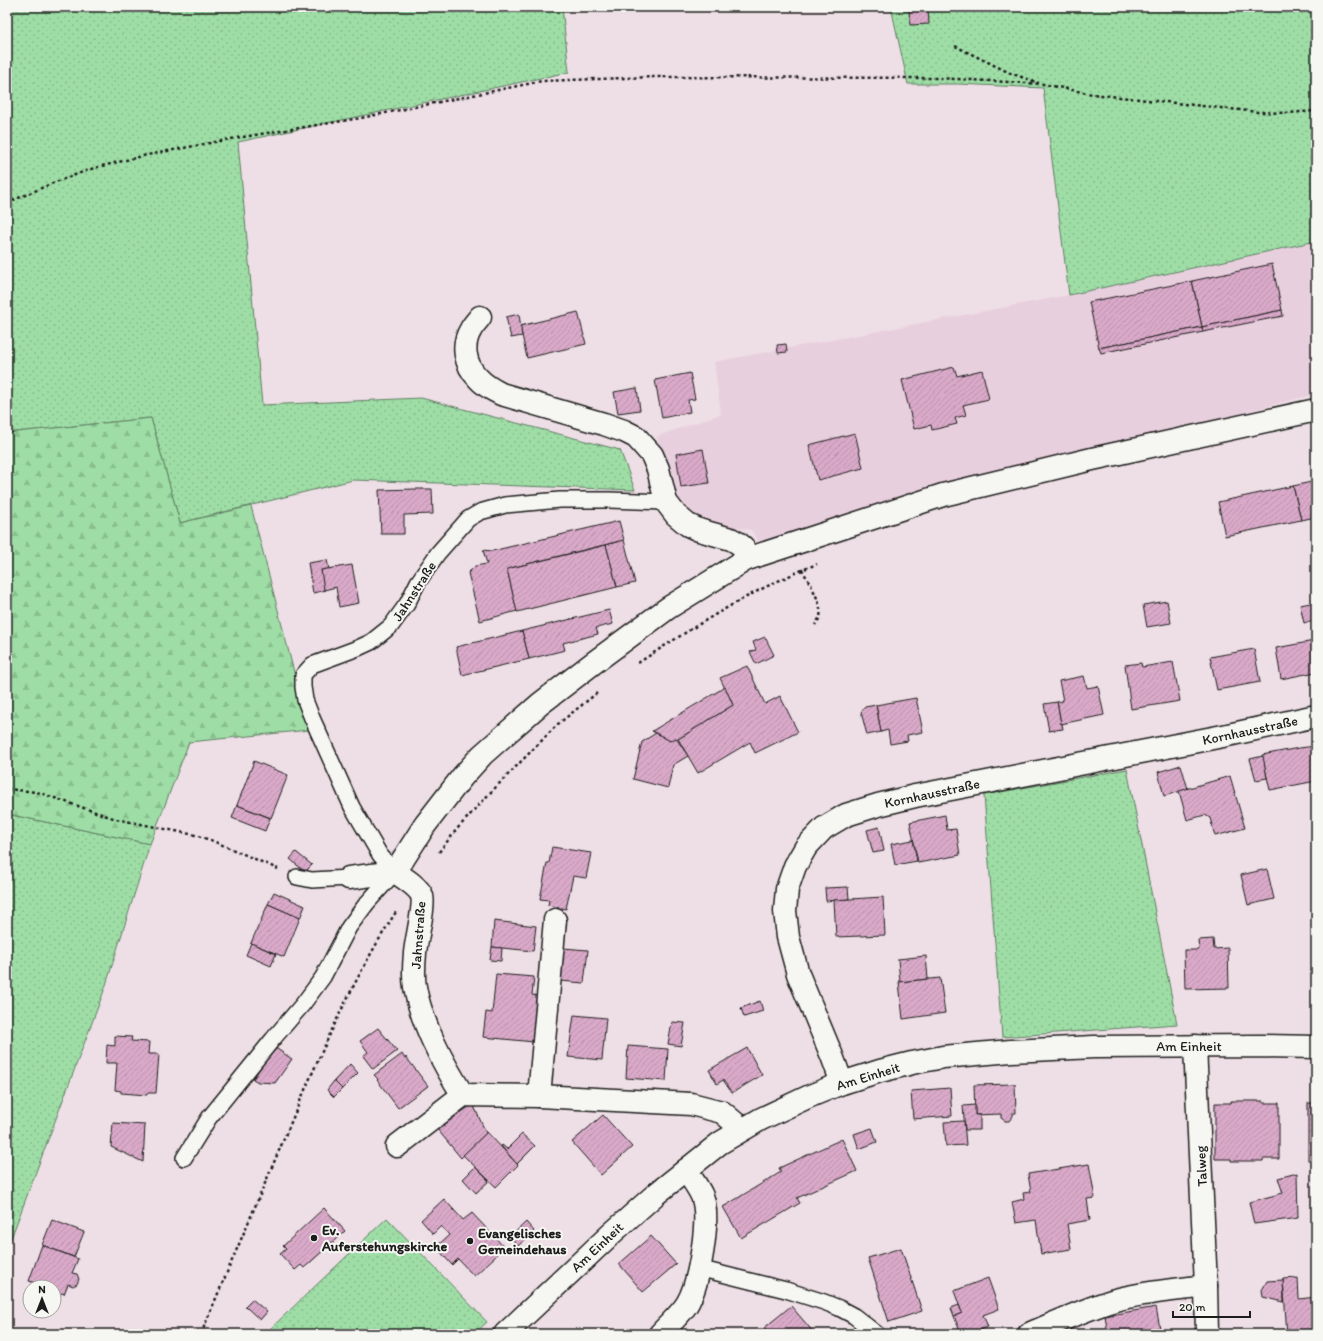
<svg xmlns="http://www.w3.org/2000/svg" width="1323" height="1341" font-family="Itim,sans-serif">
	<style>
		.built { fill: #e8cfdd }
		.grass { fill: url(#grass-dots); stroke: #5d7d61 }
		.forest { fill: url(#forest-firs); stroke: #5d7d61 }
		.building { fill: url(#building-hatch); stroke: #1c1c1c }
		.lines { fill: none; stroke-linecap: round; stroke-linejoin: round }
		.lane-casing { stroke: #1c1c1c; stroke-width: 18 }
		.street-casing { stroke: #1c1c1c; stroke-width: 25 }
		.primary-casing { stroke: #1c1c1c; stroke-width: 25 }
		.path { stroke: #1c1c1c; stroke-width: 2.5; stroke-dasharray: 3 3; stroke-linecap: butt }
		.lane { stroke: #f6f6f2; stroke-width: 15 }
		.street { stroke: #f6f6f2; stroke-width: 22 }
		.primary { stroke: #f6f6f2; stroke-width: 22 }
		.poi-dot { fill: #1c1c1c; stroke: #f6f6f2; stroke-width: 1.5 }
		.labels { text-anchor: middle; stroke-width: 4; stroke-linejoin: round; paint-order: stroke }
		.street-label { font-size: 14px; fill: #1c1c1c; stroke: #f6f6f2 }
		.poi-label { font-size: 14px; font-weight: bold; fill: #1c1c1c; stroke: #f6f6f2; text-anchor: start }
	</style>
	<defs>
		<pattern id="grass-dots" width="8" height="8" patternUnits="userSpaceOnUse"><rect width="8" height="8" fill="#9edea6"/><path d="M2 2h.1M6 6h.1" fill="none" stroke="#88be8e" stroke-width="1.8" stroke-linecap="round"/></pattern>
		<pattern id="forest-firs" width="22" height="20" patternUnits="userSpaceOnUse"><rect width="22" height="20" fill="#9edea6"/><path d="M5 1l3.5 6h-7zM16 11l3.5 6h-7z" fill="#88be8e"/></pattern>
		<pattern id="building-hatch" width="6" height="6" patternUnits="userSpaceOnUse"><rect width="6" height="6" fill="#daa9c9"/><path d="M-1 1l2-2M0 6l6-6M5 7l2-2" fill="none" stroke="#ba91ac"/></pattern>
	</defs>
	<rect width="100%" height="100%" fill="#eedfe6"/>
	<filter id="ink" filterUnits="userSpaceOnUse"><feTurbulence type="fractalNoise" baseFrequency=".025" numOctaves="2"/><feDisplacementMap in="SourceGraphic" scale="8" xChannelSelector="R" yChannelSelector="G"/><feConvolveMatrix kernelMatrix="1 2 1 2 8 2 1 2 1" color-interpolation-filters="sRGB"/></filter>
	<g filter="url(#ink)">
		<!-- built -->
		<polygon class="built" points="1316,241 1316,394 942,489 761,544 751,530 689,519 671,501 657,436 721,414 714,362 1069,295"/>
		<!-- grass -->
		<g class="grass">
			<polygon points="7,7 562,7 569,72 238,142 262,405 421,398 620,450 635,490 353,480 180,523 151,418 7,433"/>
			<polygon points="891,7 1316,7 1316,241 1069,295 1043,88 958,84 908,84"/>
			<polygon points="1127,769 1177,1024 1002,1037 984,795"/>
			<polygon points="7,814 150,844 105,988 7,1249"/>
			<polygon points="387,1218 487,1322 474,1334 273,1334 269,1330"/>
		</g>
		<!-- forest -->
		<polygon class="forest" points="151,418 180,523 251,506 309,730 189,742 150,844 7,814 7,433"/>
		<!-- building -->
		<g class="building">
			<polygon points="928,9 929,24 910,25 909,10"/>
			<polygon points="1272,264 1282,310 1202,327 1192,281"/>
			<polygon points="1192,281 1202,327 1099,348 1089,302"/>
			<polygon points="1282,310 1283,316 1203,332 1202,327"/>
			<polygon points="578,312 586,344 527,358 520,326"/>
			<polygon points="519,314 522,336 511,338 506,317"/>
			<polygon points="1202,327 1203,332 1101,353 1099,348"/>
			<polygon points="786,344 787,352 778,353 777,345"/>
			<polygon points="954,367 957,376 982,370 989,399 963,405 966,415 955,418 957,424 932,430 931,425 914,429 902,380"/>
			<polygon points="690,373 695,399 688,400 690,412 662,418 655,380"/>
			<polygon points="637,388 640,410 618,413 614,392"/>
			<polygon points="855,433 863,468 818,480 809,445"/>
			<polygon points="703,449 709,483 681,487 676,454"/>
			<polygon points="1316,481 1316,517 1301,520 1293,486"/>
			<polygon points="1293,486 1301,520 1225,536 1218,502"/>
			<polygon points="415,489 432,489 433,514 404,515 404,534 381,534 379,490"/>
			<polygon points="619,521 624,540 507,569 517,611 480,621 468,573 475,566 487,564 483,550 492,551"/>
			<polygon points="624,540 635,583 617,587 606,545"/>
			<polygon points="606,545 617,587 517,612 507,569"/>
			<polygon points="327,560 329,569 321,570 326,590 313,593 308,563"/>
			<polygon points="352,565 359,603 339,607 336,587 324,590 321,570"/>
			<polygon points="1167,601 1171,623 1147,627 1143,605"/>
			<polygon points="1316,602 1316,621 1304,623 1300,605"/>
			<polygon points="609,610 613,624 596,628 598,634 563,643 565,650 529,659 522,631"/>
			<polygon points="522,631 529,659 462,675 456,647"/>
			<polygon points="765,637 774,655 756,664 750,652 756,650 753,642"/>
			<polygon points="1314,641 1316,653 1316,672 1281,679 1276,648"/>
			<polygon points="1254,649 1260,682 1217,690 1210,657"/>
			<polygon points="1173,662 1180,701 1131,709 1125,665 1141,663 1142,667"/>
			<polygon points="747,666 765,704 780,696 798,732 755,753 750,742 698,773 678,739 733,705 720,678"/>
			<polygon points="1084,676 1087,688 1098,686 1104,715 1061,724 1057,702 1063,701 1059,681"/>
			<polygon points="725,687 733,705 678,739 676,738 670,741 652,731"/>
			<polygon points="916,698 923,732 907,735 908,741 890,744 888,730 881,732 876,705"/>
			<polygon points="1057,702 1061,724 1062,724 1063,729 1049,731 1044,704"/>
			<polygon points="876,705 881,732 867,735 861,712 865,707"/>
			<polygon points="656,733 670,741 676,738 688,756 673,765 668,788 633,779 642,742"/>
			<polygon points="1316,746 1316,763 1314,764 1316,781 1270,790 1262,755 1299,748"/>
			<polygon points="1263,756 1267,778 1256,780 1250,759"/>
			<polygon points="254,761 288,775 271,818 237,805"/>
			<polygon points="1181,765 1188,789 1164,796 1158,772"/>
			<polygon points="1230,776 1245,828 1215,836 1210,818 1205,815 1187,820 1179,791"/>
			<polygon points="237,805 270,818 265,831 232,818"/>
			<polygon points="945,815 947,830 956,829 960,855 918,863 910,822"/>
			<polygon points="879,827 884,851 873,853 867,830"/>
			<polygon points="913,840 917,861 895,865 891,844"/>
			<polygon points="552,847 591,853 586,878 573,876 566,909 548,905 549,900 540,899 547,863 549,863"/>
			<polygon points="296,852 312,865 305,872 290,859"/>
			<polygon points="1267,869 1274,899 1248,905 1241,875"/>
			<polygon points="848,887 849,899 826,901 825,888"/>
			<polygon points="274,892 305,906 300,918 268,904"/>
			<polygon points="883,897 885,935 836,937 834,900"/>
			<polygon points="268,904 300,918 284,957 251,943"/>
			<polygon points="494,921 536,926 533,951 492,947"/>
			<polygon points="1213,939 1214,949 1228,948 1229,988 1185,989 1184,950 1199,950 1198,940"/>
			<polygon points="251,943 276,954 271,966 246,955"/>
			<polygon points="492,947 502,948 501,961 490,960"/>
			<polygon points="563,948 588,950 584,983 560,981"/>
			<polygon points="926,956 928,979 900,982 898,959"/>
			<polygon points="496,974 534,977 532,995 539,996 534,1042 483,1037 486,1012 492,1013"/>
			<polygon points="940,978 945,1013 903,1019 899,982"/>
			<polygon points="760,1001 763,1011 744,1017 741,1008"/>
			<polygon points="574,1015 606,1018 602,1060 568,1057"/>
			<polygon points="672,1022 685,1023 681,1046 668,1044"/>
			<polygon points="378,1028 397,1051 373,1069 363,1056 368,1052 360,1041"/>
			<polygon points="115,1036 132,1037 131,1041 149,1042 148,1054 159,1054 156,1093 147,1093 147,1095 121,1093 121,1091 115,1090 117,1063 106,1063 107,1045 115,1046"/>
			<polygon points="628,1046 668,1049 666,1081 626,1078"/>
			<polygon points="274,1047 292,1059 275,1083 258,1082 253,1079"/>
			<polygon points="747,1048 762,1075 732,1093 723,1080 717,1084 709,1070"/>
			<polygon points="402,1054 405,1059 406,1057 428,1086 398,1108 377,1080 378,1079 374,1075"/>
			<polygon points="350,1064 358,1073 342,1089 334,1081"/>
			<polygon points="334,1081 342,1089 334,1097 327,1090"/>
			<polygon points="1015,1084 1016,1113 1013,1113 1013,1116 1009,1121 1005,1121 1001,1118 1001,1114 975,1115 974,1085"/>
			<polygon points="950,1088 952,1116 913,1119 911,1091"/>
			<polygon points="1231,1101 1263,1101 1263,1103 1279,1103 1279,1159 1263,1159 1263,1161 1231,1161 1231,1159 1215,1159 1215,1103 1231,1103"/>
			<rect x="1308" y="1103" width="8" height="57"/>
			<polygon points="473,1104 486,1133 461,1158 437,1129"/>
			<polygon points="975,1105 975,1115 980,1115 980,1130 965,1130 963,1106"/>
			<polygon points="603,1115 632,1147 601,1175 572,1142"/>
			<polygon points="964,1121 966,1145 946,1146 944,1122"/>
			<polygon points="113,1123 145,1125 143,1162 111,1147"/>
			<polygon points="872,1128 877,1142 859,1149 854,1134"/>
			<polygon points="487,1132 518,1165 496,1187 463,1155"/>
			<polygon points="522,1134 535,1146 517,1164 501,1146 502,1145 507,1149"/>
			<polygon points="842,1139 857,1171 797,1198 800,1203 741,1238 723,1207 781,1172 779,1168"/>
			<polygon points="1089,1164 1095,1198 1087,1199 1090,1220 1067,1224 1071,1249 1041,1254 1036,1220 1016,1223 1012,1202 1024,1199 1023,1193 1031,1192 1028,1174"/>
			<polygon points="475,1167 489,1181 476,1193 463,1179"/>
			<polygon points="1297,1173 1298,1218 1254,1224 1249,1202 1283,1193 1278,1178"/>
			<polygon points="444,1199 463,1220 472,1213 503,1246 495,1253 497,1255 474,1276 458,1259 452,1265 436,1247 449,1235 441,1226 433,1234 421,1220"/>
			<polygon points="324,1208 345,1231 304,1268 301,1265 295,1270 280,1254 286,1249 283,1246"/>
			<polygon points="52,1220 84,1232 74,1257 42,1245"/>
			<polygon points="526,1222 534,1231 518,1246 510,1237"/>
			<polygon points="651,1236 676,1264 643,1292 619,1264"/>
			<polygon points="42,1245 78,1259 72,1273 77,1274 79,1279 77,1284 73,1286 68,1284 64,1294 62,1293 57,1296 54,1295 54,1287 46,1287 29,1281"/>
			<polygon points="901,1248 922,1311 889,1322 868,1258"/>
			<polygon points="988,1278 999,1309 983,1315 988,1327 970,1334 961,1334 954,1316 962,1313 954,1291"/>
			<polygon points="1298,1278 1299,1299 1316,1297 1316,1334 1287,1334 1283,1279"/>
			<polygon points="1283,1280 1284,1302 1263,1297 1262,1290 1267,1281"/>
			<polygon points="252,1299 267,1312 260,1320 245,1306"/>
			<polygon points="959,1305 962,1313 954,1316 951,1308"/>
			<polygon points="791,1306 815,1334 769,1334 764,1328"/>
			<polygon points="1156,1307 1161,1334 1108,1334 1105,1316"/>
		</g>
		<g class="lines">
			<defs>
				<g id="lane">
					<polyline points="297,877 312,880 349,878"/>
					<polyline points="184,1158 209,1118 273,1039 303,1004 323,977 349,927 367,903 395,872 380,855 352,807 312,718 305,700 303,687 303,675 312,665 358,648 371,642 391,626 407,604 418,582 438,553 468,519 480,512 505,505 560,500 609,500 666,502"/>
					<polyline points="698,1268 786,1290 824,1302 839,1308 854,1316 877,1334"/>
				</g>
				<g id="street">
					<path d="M480,317C477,321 473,325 471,329C461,345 465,365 478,378C484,385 493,390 501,394L604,424L624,431L636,437L652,455L658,469L666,502L676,515L688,525L699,530L731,539L738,543L743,547L747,559"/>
					<polyline points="395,872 425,825 463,776 482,755 499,740 540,704 592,664 668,608 747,559 943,495 1092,459 1316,410"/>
					<path d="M349,878L395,872C402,877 419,887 422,896C425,906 416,940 415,953C414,964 413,976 415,987C421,1022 443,1064 463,1095"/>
					<polyline points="1195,1046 1206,1286 1207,1334"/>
					<polyline points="842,1083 832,1056 798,974 788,937 785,911 787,889 795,866 806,847 824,828 846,815 878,805 915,796 1223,736 1316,716"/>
					<polyline points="539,1096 555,920"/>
					<polyline points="397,1146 463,1095 539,1096 691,1104 722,1112 742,1129"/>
					<path d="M660,1334C669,1324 680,1315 687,1304C699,1284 711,1218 702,1196C698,1187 691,1178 686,1170"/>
					<path d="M1029,1334C1057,1322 1085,1309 1115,1300C1144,1292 1176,1290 1206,1286"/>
				</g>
				<polyline id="primary" points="505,1334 611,1234 656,1194 720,1143 761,1119 810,1096 842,1083 880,1071 912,1063 943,1057 1011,1051 1094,1047 1261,1046 1316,1047"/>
			</defs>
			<!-- lane casing -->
			<use href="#lane" class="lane-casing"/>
			<!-- street casing -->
			<use href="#street" class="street-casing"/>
			<!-- primary casing -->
			<use href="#primary" class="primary-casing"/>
			<!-- path -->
			<g class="path">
				<polyline points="955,46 1010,73 1039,83"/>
				<polyline points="7,203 53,183 94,168 147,155 236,138 361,118 542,81 654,77 938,78 1043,84 1092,94 1258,112 1286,113 1316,111"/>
				<path d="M802,569C808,581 823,603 820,617C819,619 817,622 815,625"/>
				<path d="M638,663C695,626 753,589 817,564"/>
				<polyline points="7,789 37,792 116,819 195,835 213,841 278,869"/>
				<polyline points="439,852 457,829 490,793 558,724 597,693"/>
				<path d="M201,1334C229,1267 258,1200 286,1134C319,1057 351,982 396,912"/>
			</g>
			<!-- lane -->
			<use href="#lane" class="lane"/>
			<!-- street -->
			<use href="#street" class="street"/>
			<!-- primary -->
			<use href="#primary" class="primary"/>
		</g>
	</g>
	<!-- markers -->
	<g class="poi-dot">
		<circle cx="314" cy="1238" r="4"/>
		<circle cx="470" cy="1241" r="4"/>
	</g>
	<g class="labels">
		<!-- street labels -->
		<g class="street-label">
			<text transform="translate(414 591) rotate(-57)" y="5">Jahnstraße</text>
			<text transform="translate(1250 730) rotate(-12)" y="5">Kornhausstraße</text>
			<text transform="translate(932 793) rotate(-12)" y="5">Kornhausstraße</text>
			<text transform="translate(418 935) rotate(-86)" y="5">Jahnstraße</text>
			<text x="1189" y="1051">Am Einheit</text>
			<text transform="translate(868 1076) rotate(-17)" y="5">Am Einheit</text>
			<text transform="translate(1201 1166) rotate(-93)" y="5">Talweg</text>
			<text transform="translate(597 1247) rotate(-43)" y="5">Am Einheit</text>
		</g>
		<!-- poi labels -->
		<g class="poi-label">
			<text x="322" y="1235">Ev.<tspan x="322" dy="16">Auferstehungskirche</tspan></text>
			<text x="478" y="1238">Evangelisches<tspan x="478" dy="16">Gemeindehaus</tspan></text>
		</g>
	</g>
	<!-- margin -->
	<rect width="1323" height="1341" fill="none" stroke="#f6f6f2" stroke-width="24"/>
	<rect x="12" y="12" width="1299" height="1317" fill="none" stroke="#1c1c1c" stroke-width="1.5" filter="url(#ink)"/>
	<!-- north arrow -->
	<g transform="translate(42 1299)"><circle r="19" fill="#f6f6f2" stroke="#9f9f9c"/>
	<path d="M0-3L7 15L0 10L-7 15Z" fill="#1c1c1c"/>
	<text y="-6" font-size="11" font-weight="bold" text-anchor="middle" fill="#1c1c1c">N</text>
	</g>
	<!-- scale -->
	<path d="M1173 1311v6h77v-6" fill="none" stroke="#1c1c1c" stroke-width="2"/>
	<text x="1179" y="1311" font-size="12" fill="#1c1c1c" stroke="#f6f6f2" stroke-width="3" paint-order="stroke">20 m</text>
</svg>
